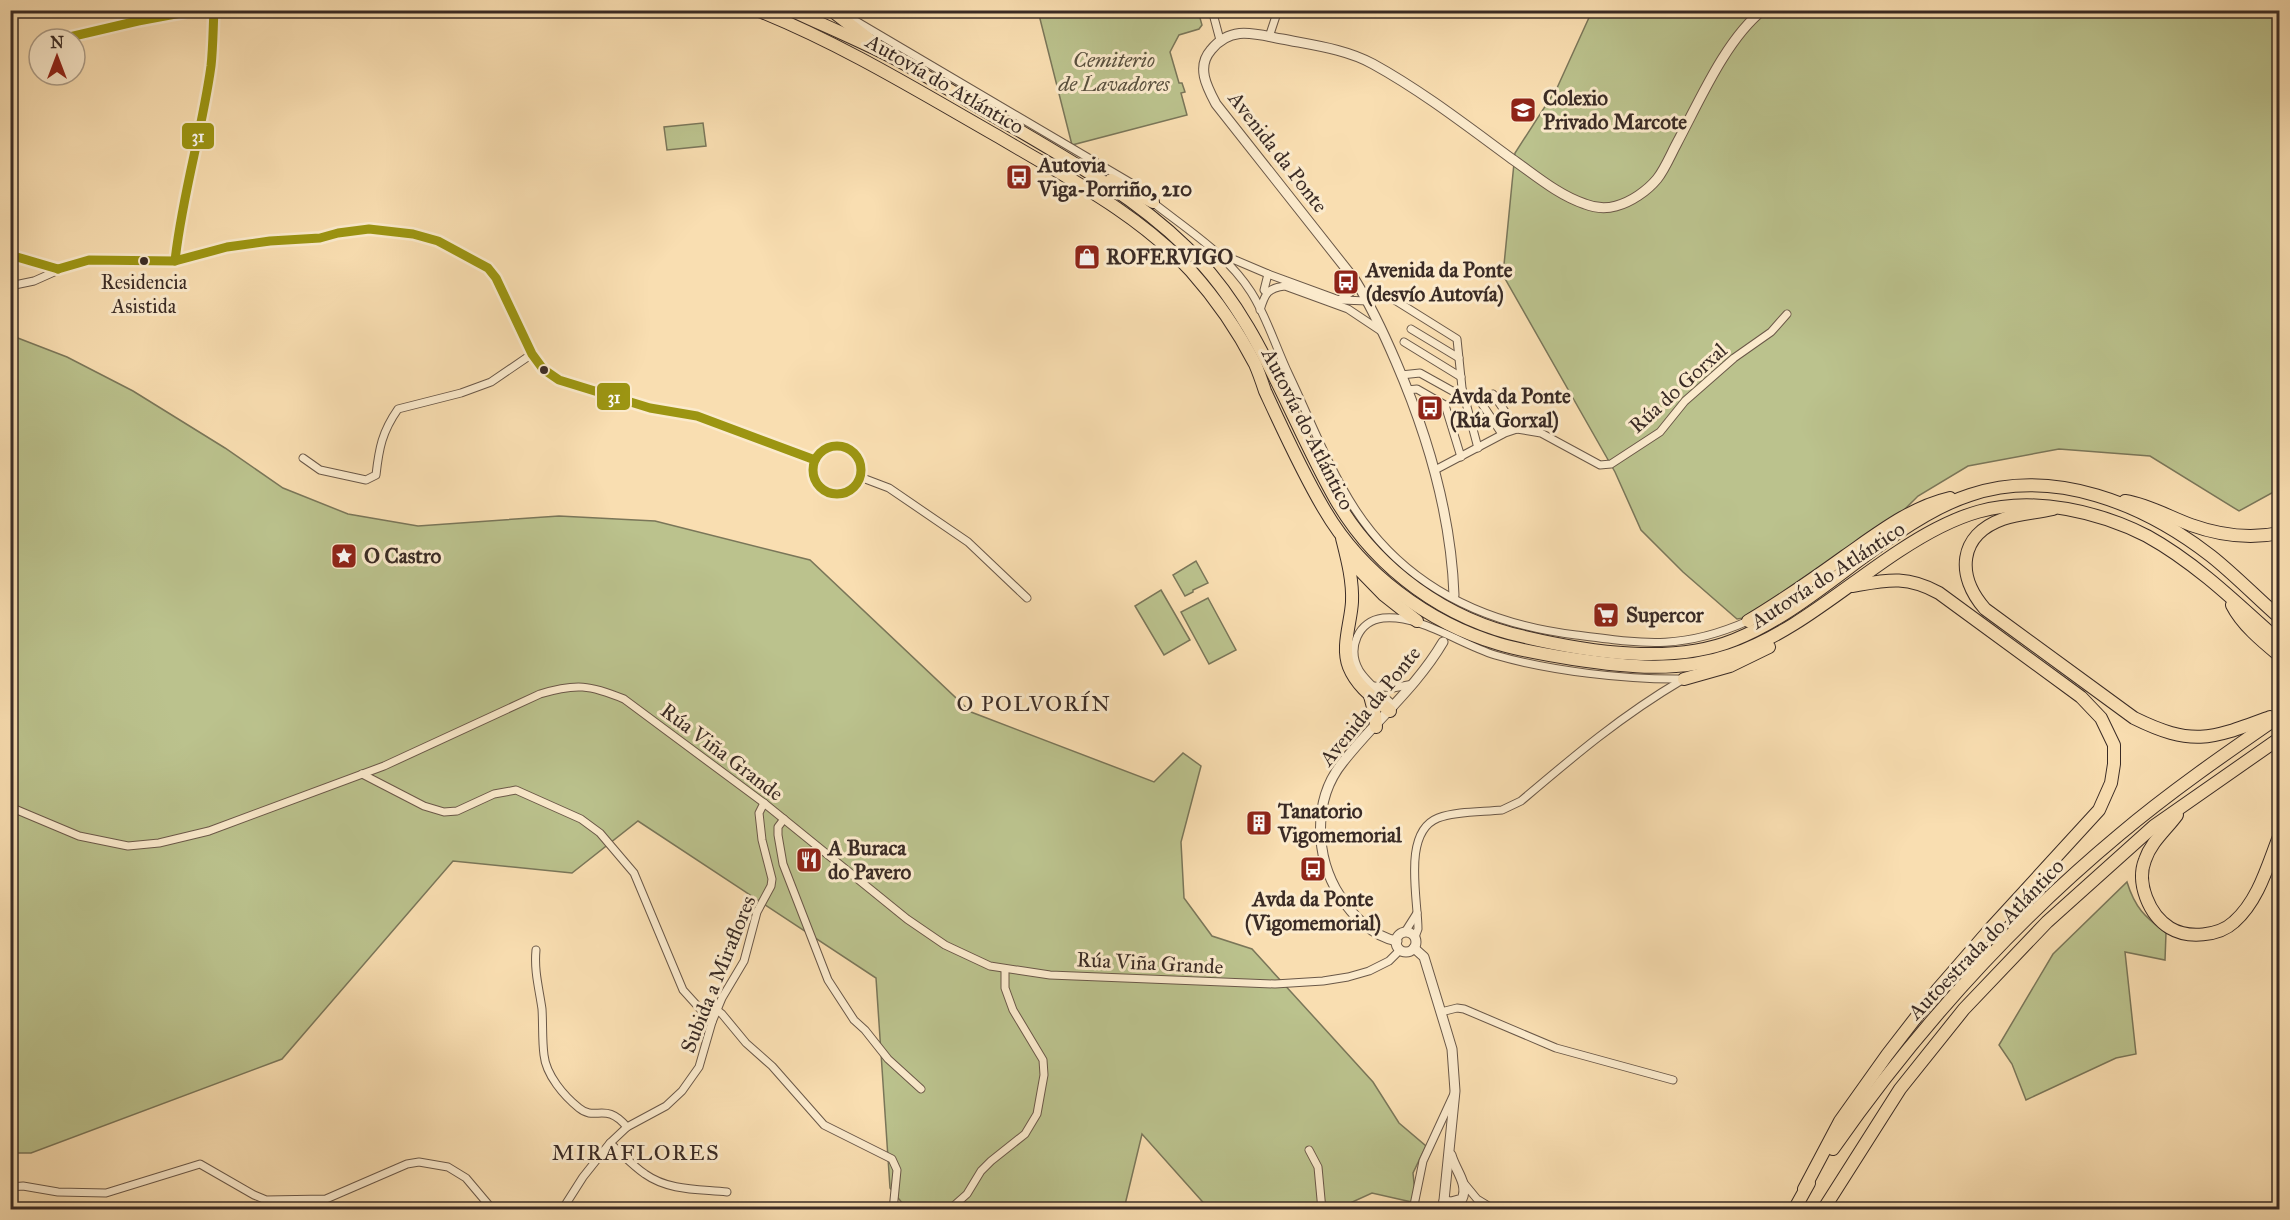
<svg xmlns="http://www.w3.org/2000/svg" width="2290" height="1220" font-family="'IM FELL Great Primer',serif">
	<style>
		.green { fill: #bbc28d; stroke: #7a7659; stroke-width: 1.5 }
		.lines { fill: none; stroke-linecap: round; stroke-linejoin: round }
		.minor-casing { stroke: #6a5848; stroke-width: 9 }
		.tertiary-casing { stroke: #6a5848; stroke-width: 11 }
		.motorway-casing { stroke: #3a2b25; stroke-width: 14 }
		.minor { stroke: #fbeacc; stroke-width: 7 }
		.tertiary { stroke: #fbeacc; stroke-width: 9 }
		.motorway { stroke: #f9deb1; stroke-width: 12 }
		.bus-1-casing { stroke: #fbeacc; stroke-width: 14 }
		.bus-1 { stroke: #9c9512; stroke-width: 9 }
		.bus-dot { fill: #3a2b25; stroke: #fbeacc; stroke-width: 2 }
		.labels { text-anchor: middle; stroke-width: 6; stroke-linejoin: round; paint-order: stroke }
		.bus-label { font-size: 20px; fill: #3a2b25; stroke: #fbeacc }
		.park-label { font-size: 21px; font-style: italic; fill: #5a513f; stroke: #fbeacc }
		.street-label { font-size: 21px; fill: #3a2b25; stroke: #fbeacc }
		.poi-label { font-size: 21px; font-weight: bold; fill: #3a2b25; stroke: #fbeacc; text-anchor: start }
		.neighbourhood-label { font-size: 22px; letter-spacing: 1.5px; fill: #3a2b25; stroke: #fbeacc }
		.line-badge { stroke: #fbeacc; stroke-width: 2 }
		.badge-label { font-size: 16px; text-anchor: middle; font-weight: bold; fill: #fff }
	</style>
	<rect width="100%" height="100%" fill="#f9deb1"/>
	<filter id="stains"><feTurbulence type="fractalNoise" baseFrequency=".00333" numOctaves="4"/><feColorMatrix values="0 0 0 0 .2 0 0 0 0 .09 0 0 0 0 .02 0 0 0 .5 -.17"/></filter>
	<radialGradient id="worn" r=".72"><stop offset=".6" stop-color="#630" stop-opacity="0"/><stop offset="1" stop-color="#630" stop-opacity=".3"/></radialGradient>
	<!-- green -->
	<g class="green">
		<polygon points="1038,11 1198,11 1202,25 1199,29 1179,35 1170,52 1179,83 1182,83 1185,92 1181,93 1187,115 1072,145"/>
		<polygon points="1592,11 2279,11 2279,489 2239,511 2150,456 2059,449 1968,466 1918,496 1856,558 1770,614 1737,619 1683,572 1641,530 1615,472 1503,275 1515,153 1557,88"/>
		<polygon points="703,123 706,146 667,150 664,127"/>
		<polygon points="10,335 67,357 133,391 225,448 283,488 348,514 418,526 559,516 655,521 810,560 971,712 1154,782 1183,753 1201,766 1181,842 1184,898 1212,936 1252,949 1373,1082 1399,1123 1426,1146 1413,1173 1416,1203 1372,1193 1337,1209 1209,1209 1142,1134 1124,1209 907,1209 890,1188 876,978 638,821 572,873 453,861 282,1059 31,1153 11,1153"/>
		<polygon points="1196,561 1208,583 1193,590 1193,592 1185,596 1173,575"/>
		<polygon points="1161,590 1190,640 1164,655 1135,606"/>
		<polygon points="1208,598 1236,650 1209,664 1181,612"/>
		<path d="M2127,882C2135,908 2145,917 2166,933L2165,960L2125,952L2136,1054L2116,1058L2026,1100L2012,1064L1999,1045L2053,954Z"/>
		<polygon points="2108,1203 2130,1203 2153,1209 2099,1209"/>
	</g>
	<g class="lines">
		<defs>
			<g id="minor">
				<polyline points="1212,10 1220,40"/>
				<polyline points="844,14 1131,183 1138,190"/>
				<polyline points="1269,37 1278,10"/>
				<path d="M1151,201C1186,229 1226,253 1251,292C1267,317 1276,348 1289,375C1310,419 1328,467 1355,509C1406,587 1486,624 1576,635C1645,644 1682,650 1748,621"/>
				<polyline points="1221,254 1268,274 1339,300 1351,292 1355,280"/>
				<polyline points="175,261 179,221 190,179 211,65 214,10"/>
				<polyline points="10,286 34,281 79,261 175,261 227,247 270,241 320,238 338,233 369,229 413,234 438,241 488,268 496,278 532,354 543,369 559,380 650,408 697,416 815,460"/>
				<polyline points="1267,293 1264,290 1268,274"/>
				<polyline points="1385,294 1457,339 1462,388 1478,448"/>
				<polyline points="1341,300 1368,301"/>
				<path d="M1260,310C1265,294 1267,288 1285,286L1348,309L1381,331"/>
				<polyline points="1411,329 1459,358"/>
				<polyline points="1404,342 1461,377"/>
				<polyline points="1401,375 1420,373 1465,398"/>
				<polyline points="1407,390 1417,389 1445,405 1461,457"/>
				<polyline points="1493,394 1517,429"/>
				<polyline points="1482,404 1502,434"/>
				<circle cx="837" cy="470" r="24"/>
				<path d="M303,458L320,470L366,480L376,475C379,448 382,432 398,409L461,393L491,382L532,354"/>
				<polyline points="1435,470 1505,433 1517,429 1541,433 1600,465 1611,464 1660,432 1685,401 1734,358 1771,332 1787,314"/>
				<polyline points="860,477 889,488 968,542 1027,598"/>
				<polyline points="1374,686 1393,688 1413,684"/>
				<path d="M1394,706C1383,695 1367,683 1359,670C1347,648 1358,621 1383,618C1418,614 1460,644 1495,655C1550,671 1627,680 1684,679"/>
				<polyline points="362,774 424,806 444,812 457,811 494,794 516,790 581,819 600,833 634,873 683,990 712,1022"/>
				<path d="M10,807L79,836L128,846L159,843L209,831L384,766L540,694C576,683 590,685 624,699L764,803L907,919L945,945L990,966L1050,975L1275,984L1323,981L1348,977L1369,971L1389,961L1400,950"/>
				<polyline points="784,819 778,827 778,835 783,864 828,980 854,1020 865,1030 888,1059 921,1089"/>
				<polyline points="1405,932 1417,913"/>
				<path d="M1415,937L1418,929C1418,899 1402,832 1438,818C1457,811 1482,812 1502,810L1521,801C1574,756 1621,716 1682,680"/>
				<path d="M536,950C534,971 539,988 542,1009C543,1024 542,1040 544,1055C546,1075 564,1096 579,1108C596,1122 605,1101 627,1127"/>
				<polyline points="717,1010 722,1014 746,1043 772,1066 824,1125 892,1159 897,1170 893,1210"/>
				<polyline points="1441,1012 1457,1008 1464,1009 1556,1048 1673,1080"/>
				<path d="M610,1143C621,1153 633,1166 645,1174C669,1191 699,1189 727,1192"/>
				<polyline points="1309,1150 1318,1167 1322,1210"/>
				<polyline points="1463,1182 1477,1199 1495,1210"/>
				<polyline points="10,1187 23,1186 58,1192 106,1193 200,1164 254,1195 266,1200 326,1199 407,1164 419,1162 448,1167 466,1178 493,1210"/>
				<polyline points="562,1210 583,1177 610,1143 627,1127 666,1106 682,1091 699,1067 712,1022 722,998 744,961 757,912 771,886 772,879 762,840 759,813 764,803"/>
				<polyline points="949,1210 967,1194 981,1171 991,1161 1025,1134 1037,1114 1044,1075 1043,1060 1013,1010 1005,988 1005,970"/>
				<polyline points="1413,1210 1423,1161 1453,1096"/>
			</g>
			<g id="tertiary">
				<path d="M1454,595C1451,514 1428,436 1396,362C1384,334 1371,306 1355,280L1216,104C1207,87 1196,67 1211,50C1231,25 1255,34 1282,39C1312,45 1346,49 1373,64C1422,91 1467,126 1512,159C1535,175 1558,195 1585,204C1595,208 1605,209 1616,206C1631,202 1647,191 1657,179C1665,169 1671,154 1677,143C1699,102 1726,39 1763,10"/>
				<circle cx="1406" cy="942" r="10"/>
				<path d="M1397,941C1373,937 1352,915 1340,896C1315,857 1312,800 1343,762C1375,721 1416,688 1443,642"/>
				<polyline points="1414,948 1424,957 1446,1029 1452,1049 1455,1091 1443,1210"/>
				<path d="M1444,1201L1451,1202L1462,1199C1469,1184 1455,1170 1451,1155"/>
			</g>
			<g id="motorway">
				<path d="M757,10C842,44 920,92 999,137C1066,177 1138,213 1191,271C1216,299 1238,331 1255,364C1259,373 1262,382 1265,391C1283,430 1302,472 1324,509C1361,573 1428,623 1499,644C1523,651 1548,655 1573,659C1626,667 1679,673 1731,655C1794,633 1844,587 1899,551C1955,514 1999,497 2067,509C2095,514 2122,523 2147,536C2196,563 2238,604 2280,642"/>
				<path d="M791,10C825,26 859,40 892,57C935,80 977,107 1020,131C1078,165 1138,200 1186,247C1259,317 1287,414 1336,500C1377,570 1446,620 1525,637C1589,652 1672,665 1734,640C1794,616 1843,569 1896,534C1918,519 1945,503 1970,495C2054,467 2144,504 2211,556C2235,575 2257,598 2280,618"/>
				<polyline points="831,10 871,41"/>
				<polyline points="1111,180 1153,202"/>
				<path d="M2125,501C2149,505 2169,517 2191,525C2219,535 2251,539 2280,533"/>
				<path d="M2053,509C2037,513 2019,513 2003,519C1958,535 1956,576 1985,609L2134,718C2193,747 2211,739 2270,717"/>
				<path d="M1342,538C1347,558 1353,580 1352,602C1351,622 1341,647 1349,667C1357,687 1374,698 1390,711"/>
				<polyline points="1348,558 1384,595 1417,621"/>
				<path d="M2232,605C2242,625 2263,642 2280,656"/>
				<path d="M1748,621C1782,601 1813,579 1845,556C1878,533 1911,507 1950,498"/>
				<polyline points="1684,679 1730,666 1769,647"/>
				<polyline points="1370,696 1375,715 1376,727"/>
				<path d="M2177,815C2166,830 2151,842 2145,860C2136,883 2149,915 2170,928C2188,939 2219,936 2234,922C2259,900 2268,864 2280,834"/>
				<path d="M1833,1149C1914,1033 2010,926 2119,835C2170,792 2225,754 2280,716"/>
				<path d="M1804,1189L1840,1121L1887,1055L1938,989L1991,928L2099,810L2111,783L2114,764V745L2101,718L2081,697L1939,593C1906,575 1887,580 1852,586"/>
				<polyline points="1794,1210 1809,1183"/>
				<polyline points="1823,1210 1900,1089 1964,1009 2047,922 2154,826 2280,738"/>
			</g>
		</defs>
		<!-- minor casing -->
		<use href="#minor" class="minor-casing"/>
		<!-- tertiary casing -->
		<use href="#tertiary" class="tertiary-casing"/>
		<!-- motorway casing -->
		<use href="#motorway" class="motorway-casing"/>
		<!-- minor -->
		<use href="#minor" class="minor"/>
		<!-- tertiary -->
		<use href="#tertiary" class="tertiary"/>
		<!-- motorway -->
		<use href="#motorway" class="motorway"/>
		<defs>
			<g id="bus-1">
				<polyline points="61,39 138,21 197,10"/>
				<polyline points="10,255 58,269"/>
				<path d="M175,261C182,195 202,132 211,66C213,48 213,29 214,10"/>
				<polyline points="58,269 89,260 175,261 227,247 270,241 320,238 338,233 369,229 413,234 438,241 488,268 496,278 532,354 543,369 559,380 650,408 697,416 815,460"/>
				<circle cx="837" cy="470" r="24"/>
			</g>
		</defs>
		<!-- bus-1 casing -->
		<use href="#bus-1" class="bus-1-casing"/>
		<!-- bus-1 -->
		<use href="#bus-1" class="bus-1"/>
	</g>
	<!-- icons -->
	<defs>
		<symbol id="school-square" viewBox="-11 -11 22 22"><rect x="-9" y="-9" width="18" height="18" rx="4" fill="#8f2418" stroke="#fbeacc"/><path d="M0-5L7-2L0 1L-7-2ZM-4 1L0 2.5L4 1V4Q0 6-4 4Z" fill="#fff"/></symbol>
		<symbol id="bus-square" viewBox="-11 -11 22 22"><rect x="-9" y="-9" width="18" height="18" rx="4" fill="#8f2418" stroke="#fbeacc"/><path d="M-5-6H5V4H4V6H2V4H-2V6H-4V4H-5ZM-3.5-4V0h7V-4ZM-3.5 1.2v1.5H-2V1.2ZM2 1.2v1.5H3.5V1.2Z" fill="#fff"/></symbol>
		<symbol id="shop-square" viewBox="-11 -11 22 22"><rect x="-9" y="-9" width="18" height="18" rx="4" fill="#8f2418" stroke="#fbeacc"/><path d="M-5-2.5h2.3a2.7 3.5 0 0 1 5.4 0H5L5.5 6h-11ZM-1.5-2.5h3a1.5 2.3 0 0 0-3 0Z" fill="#fff"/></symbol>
		<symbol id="sight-square" viewBox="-11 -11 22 22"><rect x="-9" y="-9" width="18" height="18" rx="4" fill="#8f2418" stroke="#fbeacc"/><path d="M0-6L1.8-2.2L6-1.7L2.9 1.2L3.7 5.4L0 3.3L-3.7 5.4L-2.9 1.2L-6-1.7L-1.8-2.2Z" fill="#fff"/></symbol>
		<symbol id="supermarket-square" viewBox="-11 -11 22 22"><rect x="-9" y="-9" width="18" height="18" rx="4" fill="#8f2418" stroke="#fbeacc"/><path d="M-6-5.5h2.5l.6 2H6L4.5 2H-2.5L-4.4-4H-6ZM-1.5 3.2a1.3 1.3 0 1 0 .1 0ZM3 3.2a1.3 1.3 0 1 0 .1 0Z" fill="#fff"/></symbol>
		<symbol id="building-square" viewBox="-11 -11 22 22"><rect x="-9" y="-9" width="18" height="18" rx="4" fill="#8f2418" stroke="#fbeacc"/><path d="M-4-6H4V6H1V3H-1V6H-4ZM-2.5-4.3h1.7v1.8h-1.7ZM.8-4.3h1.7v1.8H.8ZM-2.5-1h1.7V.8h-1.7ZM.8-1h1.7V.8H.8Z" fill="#fff"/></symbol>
		<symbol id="restaurant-square" viewBox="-11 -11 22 22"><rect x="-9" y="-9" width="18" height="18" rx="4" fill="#8f2418" stroke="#fbeacc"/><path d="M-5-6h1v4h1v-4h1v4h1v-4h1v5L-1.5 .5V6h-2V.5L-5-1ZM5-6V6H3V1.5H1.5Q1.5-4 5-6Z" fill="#fff"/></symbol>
	</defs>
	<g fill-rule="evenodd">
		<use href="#school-square" x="1508" y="95" width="30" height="30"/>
		<use href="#bus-square" x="1004" y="162" width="30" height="30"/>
		<use href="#shop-square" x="1072" y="242" width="30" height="30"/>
		<use href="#bus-square" x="1331" y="267" width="30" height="30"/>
		<use href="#bus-square" x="1415" y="393" width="30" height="30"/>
		<use href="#sight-square" x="329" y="541" width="30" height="30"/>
		<use href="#supermarket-square" x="1591" y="600" width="30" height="30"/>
		<use href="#building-square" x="1244" y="808" width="30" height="30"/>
		<use href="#restaurant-square" x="794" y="845" width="30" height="30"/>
		<use href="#bus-square" x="1298" y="854" width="30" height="30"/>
	</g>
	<!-- markers -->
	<g class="bus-dot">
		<circle cx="144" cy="261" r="5"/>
		<circle cx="544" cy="370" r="5"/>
	</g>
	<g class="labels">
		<!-- bus labels -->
		<g class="bus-label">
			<text x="144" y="289">Residencia<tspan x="144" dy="24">Asistida</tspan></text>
		</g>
		<!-- park labels -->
		<g class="park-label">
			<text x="1114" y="67">Cemiterio<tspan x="1114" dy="24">de Lavadores</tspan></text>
		</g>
		<!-- street labels -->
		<g class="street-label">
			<text transform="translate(945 84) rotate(30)" y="7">Autovía do Atlántico</text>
			<text transform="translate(1278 152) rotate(52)" y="7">Avenida da Ponte</text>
			<text transform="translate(1678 388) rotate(-42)" y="7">Rúa do Gorxal</text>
			<text transform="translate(1308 429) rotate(63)" y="7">Autovía do Atlántico</text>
			<text transform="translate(1828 575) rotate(-33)" y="7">Autovía do Atlántico</text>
			<text transform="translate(1370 706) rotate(-51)" y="7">Avenida da Ponte</text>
			<text transform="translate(722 752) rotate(37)" y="7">Rúa Viña Grande</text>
			<text transform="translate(1986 939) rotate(-46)" y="7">Autoestrada do Atlántico</text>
			<text transform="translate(1150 963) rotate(3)" y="7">Rúa Viña Grande</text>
			<text transform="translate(718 974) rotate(-68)" y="7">Subida a Miraflores</text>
		</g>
		<!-- poi labels -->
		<g class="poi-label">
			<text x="1543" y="105">Colexio<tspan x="1543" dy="24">Privado Marcote</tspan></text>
			<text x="1038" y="172">Autovia<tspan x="1038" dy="24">Viga-Porriño, 210</tspan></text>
			<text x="1106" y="264">ROFERVIGO</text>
			<text x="1366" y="277">Avenida da Ponte<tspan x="1366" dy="24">(desvío Autovía)</tspan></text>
			<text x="1450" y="403">Avda da Ponte<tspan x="1450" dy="24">(Rúa Gorxal)</tspan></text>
			<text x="364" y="563">O Castro</text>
			<text x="1626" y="622">Supercor</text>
			<text x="1278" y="818">Tanatorio<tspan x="1278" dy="24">Vigomemorial</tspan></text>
			<text x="828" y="855">A Buraca<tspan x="828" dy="24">do Pavero</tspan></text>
			<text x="1313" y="906" text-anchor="middle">Avda da Ponte<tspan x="1313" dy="24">(Vigomemorial)</tspan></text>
		</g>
		<!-- neighbourhood labels -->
		<g class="neighbourhood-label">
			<text x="1034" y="711">O POLVORÍN</text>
			<text x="636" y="1160">MIRAFLORES</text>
		</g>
	</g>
	<g class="line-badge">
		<rect x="181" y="122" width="34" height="28" rx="6" fill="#9c9512"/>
		<rect x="596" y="382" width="35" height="29" rx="6" fill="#9c9512"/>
	</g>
	<g class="badge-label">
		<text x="198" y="142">31</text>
		<text x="614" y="403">31</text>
	</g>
	<!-- margin -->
	<rect width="2290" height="1220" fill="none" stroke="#f9deb1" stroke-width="36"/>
	<rect x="12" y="12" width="2266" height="1196" fill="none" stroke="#3a2b25" stroke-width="3"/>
	<rect x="18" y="18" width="2254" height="1184" fill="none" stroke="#3a2b25" stroke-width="1.5"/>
	<!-- north arrow -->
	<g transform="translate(57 57)"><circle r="28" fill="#fbeacc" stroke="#ae9e89" stroke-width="1.5"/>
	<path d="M0-4.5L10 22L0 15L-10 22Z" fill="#8f2418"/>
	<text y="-9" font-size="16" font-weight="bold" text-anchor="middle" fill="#3a2b25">N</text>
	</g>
	<rect width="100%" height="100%" filter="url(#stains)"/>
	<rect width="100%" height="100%" fill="url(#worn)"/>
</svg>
